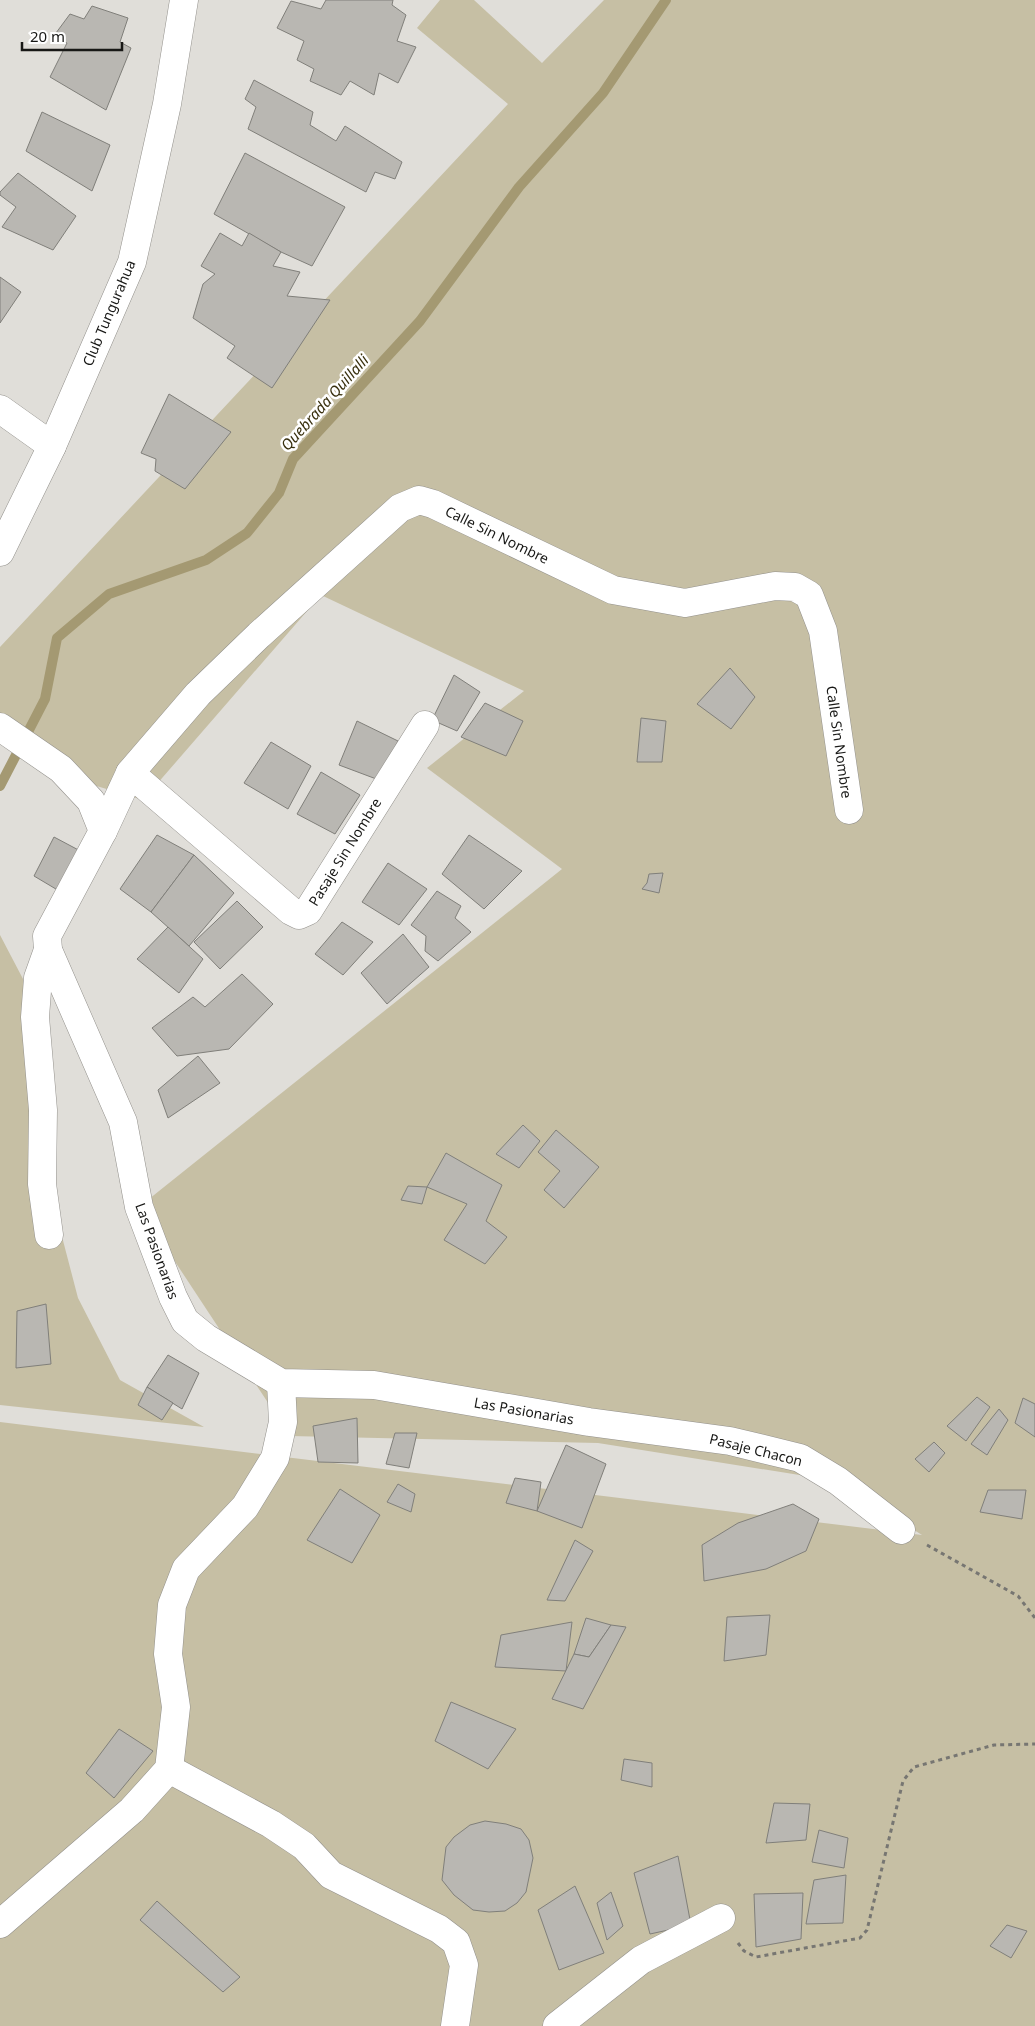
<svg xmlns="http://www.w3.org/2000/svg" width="1035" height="2026" font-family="'Noto Sans',sans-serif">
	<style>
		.green { fill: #c6bfa4 }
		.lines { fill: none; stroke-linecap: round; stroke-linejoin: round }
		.stream { stroke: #a49972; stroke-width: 10 }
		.building { fill: #b9b7b2; stroke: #807f7a }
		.minor-casing { stroke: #93918c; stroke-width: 29 }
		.path { stroke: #777672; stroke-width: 3; stroke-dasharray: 4 4; stroke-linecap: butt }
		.minor { stroke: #fff; stroke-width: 28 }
		.labels { text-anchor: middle; stroke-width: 5; stroke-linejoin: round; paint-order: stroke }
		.street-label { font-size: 14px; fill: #181816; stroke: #fff }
		.water-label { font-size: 15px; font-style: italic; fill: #39300e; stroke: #fff }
	</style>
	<rect width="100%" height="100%" fill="#e0ded9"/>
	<!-- green -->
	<g class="green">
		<polygon points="440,0 474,0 542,63 604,0 1035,0 1035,2026 0,2026 0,1422 922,1535 837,1481 598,1443 290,1436 139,1207 562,869 427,768 524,691 321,595 143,800 37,768 0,743 0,647 508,104 417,28"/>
		<polygon points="0,935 34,1000 48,1183 78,1298 120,1380 204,1427 0,1405"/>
	</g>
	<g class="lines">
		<!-- stream -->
		<polyline class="stream" points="0,786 45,699 57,638 109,594 206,560 247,533 279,493 293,459 420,321 519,187 603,93 666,0"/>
	</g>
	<!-- building -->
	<g class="building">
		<polygon points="326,0 393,0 392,5 406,15 397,41 416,47 398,83 379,73 374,95 350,81 341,95 310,81 314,69 297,60 304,41 277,28 291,1 321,9"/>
		<polygon points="92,6 128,18 120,42 131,48 106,110 50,77 67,43 53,37 70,14 84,19"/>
		<polygon points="254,80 313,112 310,125 336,141 345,126 402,162 395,179 375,172 366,192 248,129 256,107 245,99"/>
		<polygon points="42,112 110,145 92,191 26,151"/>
		<polygon points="245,153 345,207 312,266 281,252 214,214"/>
		<polygon points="18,173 76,216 53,250 2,227 16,207 0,195 0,192"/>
		<polygon points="220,233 242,246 249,233 281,252 273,266 300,272 287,296 330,300 272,388 227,358 235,346 193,318 203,284 215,274 201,266"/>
		<polygon points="0,277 21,292 0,323"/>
		<polygon points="169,394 231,432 185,489 155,471 156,459 141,453"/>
		<polygon points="730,668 755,697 731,729 697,704"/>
		<polygon points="454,675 480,692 457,731 432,720"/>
		<polygon points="485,703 523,721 506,756 461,737"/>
		<polygon points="641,718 666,721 662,762 637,762"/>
		<polygon points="357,721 398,741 379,780 339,765"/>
		<polygon points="271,742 311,766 288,809 244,783"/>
		<polygon points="321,772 360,795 335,834 297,814"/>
		<polygon points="157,835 194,855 151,912 120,889"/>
		<polygon points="469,835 522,871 484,909 442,874"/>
		<polygon points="54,837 86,854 66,895 34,876"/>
		<polygon points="194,855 234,893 189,946 151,912"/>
		<polygon points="388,863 427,889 399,925 362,902"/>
		<polygon points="663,873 659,893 642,889 647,883 649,874"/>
		<polygon points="437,891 461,906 455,918 471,932 438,961 425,951 426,936 411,925"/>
		<polygon points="237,901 263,927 220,969 194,942"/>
		<polygon points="342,922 373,942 343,975 315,954"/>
		<polygon points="168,927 203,959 179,993 137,959"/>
		<polygon points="403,934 429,967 387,1004 361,973"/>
		<polygon points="242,974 273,1004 229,1049 177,1056 152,1028 193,997 205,1007"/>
		<polygon points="198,1056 220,1083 168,1118 158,1090"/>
		<polygon points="523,1125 540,1141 519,1168 496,1154"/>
		<polygon points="556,1130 599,1167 564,1208 544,1190 560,1171 538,1152"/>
		<polygon points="446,1153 502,1185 486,1221 507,1237 485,1264 444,1240 467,1204 427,1187"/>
		<polygon points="408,1186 427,1187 422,1204 401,1200"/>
		<polygon points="46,1304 51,1364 16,1368 17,1311"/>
		<polygon points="168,1355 199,1373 182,1409 147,1387"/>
		<polygon points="147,1387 173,1403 162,1420 138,1405"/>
		<polygon points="977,1397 990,1407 966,1441 947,1426"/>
		<polygon points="1023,1398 1035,1404 1035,1437 1015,1423"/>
		<polygon points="999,1409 1008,1420 987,1455 971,1444"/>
		<polygon points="357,1418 358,1463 318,1462 313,1426"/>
		<polygon points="395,1433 417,1433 409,1468 386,1464"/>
		<polygon points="934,1442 945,1453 929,1472 915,1459"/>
		<polygon points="566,1445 606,1464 582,1528 537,1511"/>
		<polygon points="515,1478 541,1482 537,1511 506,1503"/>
		<polygon points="398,1484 415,1494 411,1512 387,1502"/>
		<polygon points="340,1489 380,1515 352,1563 307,1540"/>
		<polygon points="988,1490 1026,1490 1022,1519 980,1512"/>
		<polygon points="793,1504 819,1519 806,1551 766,1569 704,1581 702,1545 738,1523"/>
		<polygon points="575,1540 593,1551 565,1601 547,1600"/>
		<polygon points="770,1615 766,1655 724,1661 727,1617"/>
		<polygon points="586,1618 611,1625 589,1657 574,1654"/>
		<polygon points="572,1622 566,1671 495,1667 501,1635"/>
		<polygon points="611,1625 626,1627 583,1709 552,1699 574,1654 589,1657"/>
		<polygon points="451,1702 516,1729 488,1769 435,1741"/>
		<polygon points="119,1729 153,1751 114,1798 86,1773"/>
		<polygon points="624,1759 652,1763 652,1787 621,1780"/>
		<polygon points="774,1803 810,1804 806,1840 766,1843"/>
		<polygon points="485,1821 506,1824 521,1829 529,1840 533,1858 526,1892 517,1903 505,1911 489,1912 473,1910 454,1895 442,1880 446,1847 454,1837 470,1825"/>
		<polygon points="819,1830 848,1838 844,1868 812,1862"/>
		<polygon points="678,1856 691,1925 650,1934 634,1873"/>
		<polygon points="846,1875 843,1923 806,1924 814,1880"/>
		<polygon points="575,1886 604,1953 559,1970 538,1910"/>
		<polygon points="611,1892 623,1926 607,1940 597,1903"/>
		<polygon points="803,1893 801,1939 756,1947 754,1894"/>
		<polygon points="157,1901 240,1977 223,1992 140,1920"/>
		<polygon points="1007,1925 1027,1931 1011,1958 990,1946"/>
	</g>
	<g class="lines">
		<defs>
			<g id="minor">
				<polyline points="0,409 52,446"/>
				<polyline points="0,552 52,446 132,262 167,104 184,0"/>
				<polyline points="0,727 61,769 91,801 103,831 47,936 48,950 123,1122 139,1207 173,1297 185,1321 206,1338 281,1383 374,1385 589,1422 730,1441 800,1458 838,1481 901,1530"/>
				<polyline points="130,773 291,911 299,915 308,911 425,725"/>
				<polyline points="103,831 130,773 198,694 259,635 400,508 419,500 433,504 613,590 685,603 775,586 795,587 809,595 823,631 849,810"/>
				<polyline points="48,950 38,978 35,1017 43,1110 42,1184 49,1235"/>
				<polyline points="169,1769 271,1824 304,1846 331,1875 439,1929 456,1942 464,1965 455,2026"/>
				<polyline points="0,1924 132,1810 169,1769 176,1707 168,1654 172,1605 186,1569 245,1507 275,1458 283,1422 281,1383"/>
				<polyline points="557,2026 641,1960 721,1918"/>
			</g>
		</defs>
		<!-- minor casing -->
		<use href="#minor" class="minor-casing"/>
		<!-- path -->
		<g class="path">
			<polyline points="927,1545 1018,1596 1035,1618"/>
			<polyline points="738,1943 744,1951 756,1957 860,1938 867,1930 903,1781 914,1767 994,1745 1035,1744"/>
		</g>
		<!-- minor -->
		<use href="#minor" class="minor"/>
	</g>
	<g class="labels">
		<!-- street labels -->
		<g class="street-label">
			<text transform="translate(109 313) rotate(-67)" y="5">Club Tungurahua</text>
			<text transform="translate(497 535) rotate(26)" y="5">Calle Sin Nombre</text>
			<text transform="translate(839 742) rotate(82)" y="5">Calle Sin Nombre</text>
			<text transform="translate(345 852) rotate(-58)" y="5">Pasaje Sin Nombre</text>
			<text transform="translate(157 1251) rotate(70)" y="5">Las Pasionarias</text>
			<text transform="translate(524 1411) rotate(10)" y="5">Las Pasionarias</text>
			<text transform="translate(756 1450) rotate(14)" y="5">Pasaje Chacon</text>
		</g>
		<!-- water labels -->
		<g class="water-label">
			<text transform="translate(325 403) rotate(-48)" y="5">Quebrada Quillalli</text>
		</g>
	</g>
	<!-- scale -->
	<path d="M22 42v8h100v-8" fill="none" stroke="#181816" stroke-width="2.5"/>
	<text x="30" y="42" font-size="15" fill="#181816" stroke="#ffffff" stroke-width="4" paint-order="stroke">20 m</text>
</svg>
